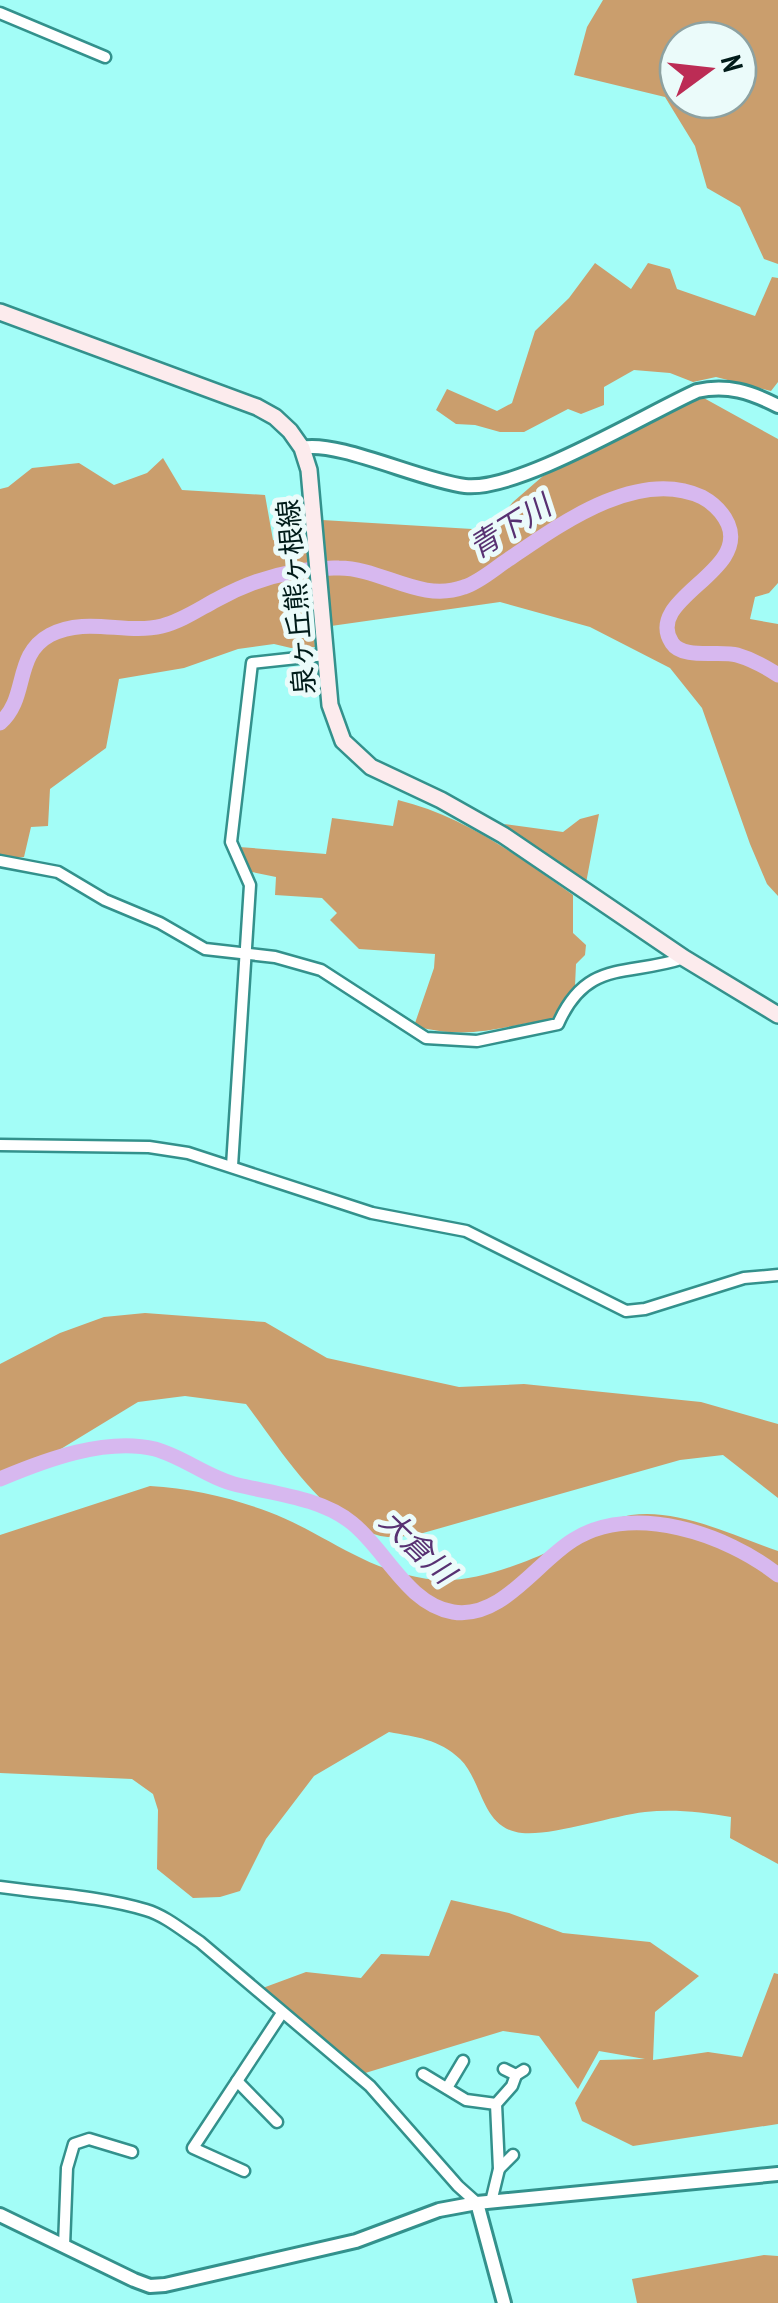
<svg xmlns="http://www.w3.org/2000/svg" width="778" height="2303" font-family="'PT Sans Narrow','Noto Sans JP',sans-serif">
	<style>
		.forest { fill: #ca9e6d; fill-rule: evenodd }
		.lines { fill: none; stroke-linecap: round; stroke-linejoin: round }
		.river { stroke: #d7b8ef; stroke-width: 15 }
		.minor-casing { stroke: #33918c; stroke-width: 15 }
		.tertiary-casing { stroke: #33918c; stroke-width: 18 }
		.secondary-casing { stroke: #33918c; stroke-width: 20 }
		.minor { stroke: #fff; stroke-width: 10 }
		.tertiary { stroke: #fff; stroke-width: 12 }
		.secondary { stroke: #fcebed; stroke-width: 15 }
		.labels { text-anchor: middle; stroke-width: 10; stroke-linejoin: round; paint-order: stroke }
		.street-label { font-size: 28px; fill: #001b19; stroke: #ebfbfa }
		.water-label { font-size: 30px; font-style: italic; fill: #583172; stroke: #ebfbfa }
	</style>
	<rect width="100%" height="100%" fill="#a3fdf7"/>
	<!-- forest -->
	<g class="forest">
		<path d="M603,0H778V264L764,259L740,207L707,188L695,146L665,97L574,75L587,27ZM678,40H738V100H678Z"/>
		<polygon points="595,263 631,289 648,263 670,269 677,289 755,316 772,277 778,278 778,382 771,391 716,377 693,382 670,373 634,370 604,387 604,405 581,414 568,409 524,432 500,432 475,425 456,424 436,410 447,389 497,411 512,403 535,331 569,298"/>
		<polygon points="702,397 778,439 778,583 769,593 755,597 750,619 778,624 778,896 767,884 750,844 702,708 670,668 590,627 500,602 331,626 322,520 489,530 513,502 543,476"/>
		<polygon points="163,458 182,490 265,495 273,540 306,544 315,647 291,648 274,644 238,649 184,668 119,679 106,748 50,789 48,826 31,827 24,857 0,859 0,489 8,487 32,468 79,463 114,485 147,473"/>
		<path d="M398,800C464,816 518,856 573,895V933L586,945L585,955L576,964L575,986L566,996L555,1019C498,1026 473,1041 414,1026L434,968L435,954L359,949L330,920L337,913L322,898L275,895L276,877L252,872L239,847L326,854L332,818L393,826Z"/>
		<polygon points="599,814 586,883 504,824 563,832 580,819"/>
		<path d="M145,1313L265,1322L327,1358L459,1387L524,1384L701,1402L778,1424V1498L723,1455L680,1460L416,1535C404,1536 389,1539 377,1535C323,1520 279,1447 246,1404L185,1396L138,1402L0,1486V1364L60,1333L104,1317Z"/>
		<path d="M150,1486C190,1488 232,1498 269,1512C331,1536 366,1573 437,1580C472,1583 523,1564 554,1549C578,1537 604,1519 631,1515C679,1508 734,1536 778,1551V1864L730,1838L731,1817C703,1812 673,1809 645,1812C611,1816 553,1836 522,1833C481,1829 483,1781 460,1759C439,1739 416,1737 389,1732L314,1776L266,1839L240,1891L220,1897L193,1898L157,1869L158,1810L153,1794L132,1779L0,1773V1535Z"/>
		<polygon points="451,1900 509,1913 563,1933 650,1942 699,1976 655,2012 653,2060 708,2052 742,2057 774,1973 778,1974 778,2124 633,2146 582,2121 575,2103 600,2060 645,2059 599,2051 578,2089 539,2036 503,2031 362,2074 260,1989 306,1972 361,1978 381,1954 429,1956"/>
		<polygon points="764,2255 778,2256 778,2303 637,2303 632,2279"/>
	</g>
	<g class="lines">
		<!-- river -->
		<g class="river">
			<path d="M0,723C29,698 13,655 50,635C87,616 125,635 162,626C182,621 199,609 216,600C256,578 295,567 339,568C382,568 420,603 464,587C480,582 495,568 509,559C559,525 638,467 702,497C713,503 723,513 728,524C749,573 643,599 672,643C683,660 720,650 737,655C751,659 766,667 778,675"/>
			<path d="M0,1479C45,1460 106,1437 155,1449C184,1457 208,1478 238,1485C276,1494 321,1498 352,1523C386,1550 407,1604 453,1612C501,1620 536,1563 573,1540C633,1502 727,1534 778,1575"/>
		</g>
		<defs>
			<g id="minor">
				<polyline points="0,13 105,57"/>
				<path d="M0,861L58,872L105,900L160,923L205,949L275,957L321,970L426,1038L477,1041L558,1024C587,958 628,977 684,958"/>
				<polyline points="0,1145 149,1147 188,1153 372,1213 466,1231 626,1311 645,1309 744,1278 778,1275"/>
				<polyline points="232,1166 250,885 231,842 252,663 325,655"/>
				<path d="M0,1887C49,1894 99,1896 146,1910C166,1916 183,1931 200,1942L370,2086L458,2186L477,2203"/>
				<polyline points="504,2069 516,2075 524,2070"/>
				<polyline points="423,2074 466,2100 496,2104"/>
				<polyline points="237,2081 277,2122"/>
				<polyline points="447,2088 463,2061"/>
				<polyline points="499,2169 513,2155"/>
				<polyline points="244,2171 193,2148 282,2013"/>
				<polyline points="491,2202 499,2169 496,2104 512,2086 516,2075"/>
				<polyline points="64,2246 67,2168 74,2144 89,2139 132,2152"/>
			</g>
			<g id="tertiary">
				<path d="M302,448C337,440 422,481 465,486C517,492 644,415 697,391C727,384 751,392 778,406"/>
				<polyline points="477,2203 504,2303"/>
				<polyline points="0,2215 134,2280 150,2286 165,2285 356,2241 439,2210 477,2203 778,2174"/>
			</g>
			<polyline id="secondary" points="0,312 257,407 275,417 290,431 302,448 309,470 330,705 343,741 371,767 441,800 503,835 684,958 778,1015"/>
		</defs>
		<!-- minor casing -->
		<use href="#minor" class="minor-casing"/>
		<!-- tertiary casing -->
		<use href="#tertiary" class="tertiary-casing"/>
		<!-- secondary casing -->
		<use href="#secondary" class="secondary-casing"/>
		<!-- minor -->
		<use href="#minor" class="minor"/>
		<!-- tertiary -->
		<use href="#tertiary" class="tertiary"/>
		<!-- secondary -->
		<use href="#secondary" class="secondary"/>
	</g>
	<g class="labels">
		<!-- street labels -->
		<g class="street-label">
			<text transform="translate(296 597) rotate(-95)" y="10">泉ヶ丘熊ヶ根線</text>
		</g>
		<!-- water labels -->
		<g class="water-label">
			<text transform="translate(510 527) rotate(-32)" y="10">青下川</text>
			<text transform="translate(417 1547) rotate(44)" y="10">大倉川</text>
		</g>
	</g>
	<!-- north arrow -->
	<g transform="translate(708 70) rotate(75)"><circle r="48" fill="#ebfbfa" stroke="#8da1a0" stroke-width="2.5"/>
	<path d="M0-8L18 38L0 25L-18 38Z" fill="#bc2c55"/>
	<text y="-15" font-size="28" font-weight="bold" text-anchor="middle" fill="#001b19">N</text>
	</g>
</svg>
